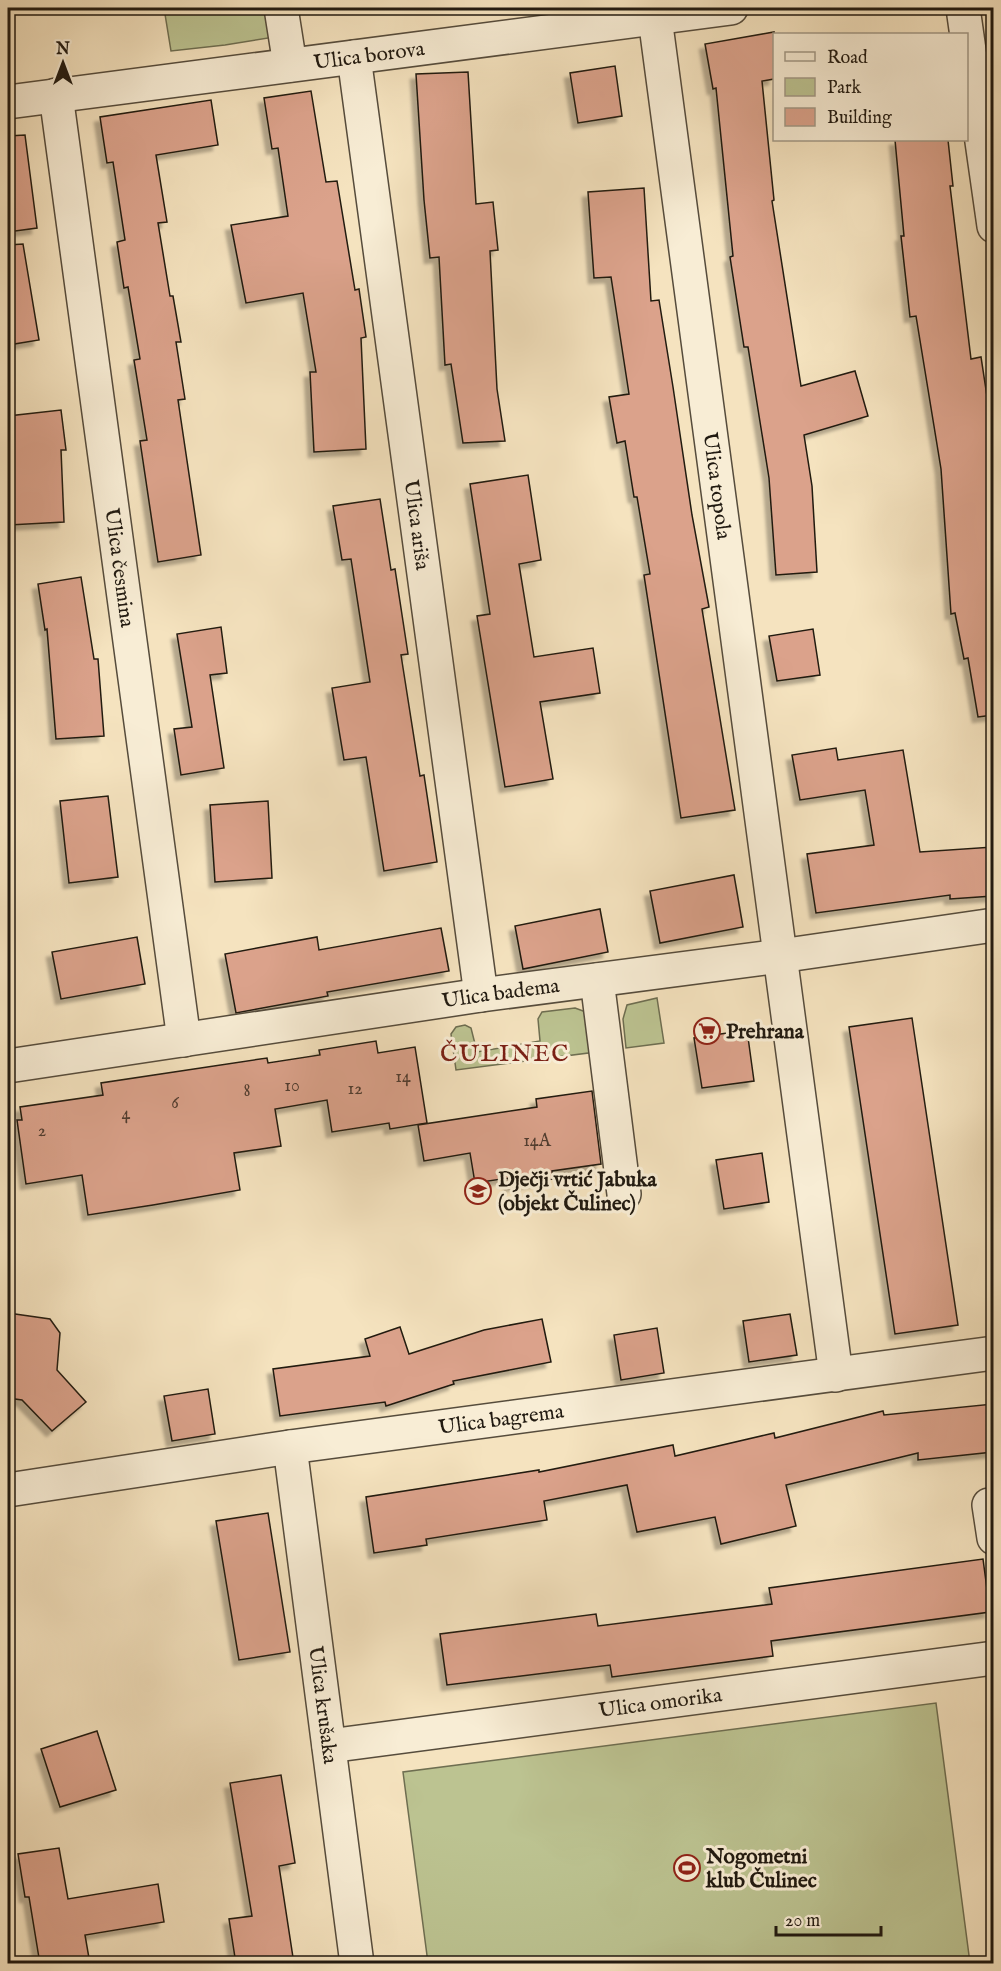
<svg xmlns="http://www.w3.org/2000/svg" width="1001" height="1971" font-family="'IM FELL English',serif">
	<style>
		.green { fill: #bcc391; stroke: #6e6e51; stroke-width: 1.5 }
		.building { fill: #dba28b; stroke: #211a11; stroke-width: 1.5; filter: url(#shadow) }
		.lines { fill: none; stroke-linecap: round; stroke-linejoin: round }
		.minor-casing { stroke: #564c3c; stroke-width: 36 }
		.minor { stroke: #f8edd5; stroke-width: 33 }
		.labels { text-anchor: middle; stroke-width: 6; stroke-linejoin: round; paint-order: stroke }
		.number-label { font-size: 18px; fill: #503c30 }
		.street-label { font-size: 21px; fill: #211a11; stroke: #f8edd5 }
		.poi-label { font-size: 21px; font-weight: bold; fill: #211a11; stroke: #f8edd5; text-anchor: start }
		.quarter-label { font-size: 24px; letter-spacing: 1.5px; fill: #7a1f14; stroke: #f8edd5 }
	</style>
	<defs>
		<filter id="shadow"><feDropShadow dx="-5.5" dy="5.5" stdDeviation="1.5" flood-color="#0004"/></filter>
	</defs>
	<rect width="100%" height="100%" fill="#f5e3bf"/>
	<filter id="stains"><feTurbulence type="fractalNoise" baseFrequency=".00333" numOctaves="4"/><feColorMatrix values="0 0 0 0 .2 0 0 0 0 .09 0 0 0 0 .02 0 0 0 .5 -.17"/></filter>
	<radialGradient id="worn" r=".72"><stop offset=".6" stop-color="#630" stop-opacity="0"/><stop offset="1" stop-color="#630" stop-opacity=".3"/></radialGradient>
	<!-- green -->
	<g class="green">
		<polygon points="164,8 275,8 281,36 225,45 171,51"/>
		<polygon points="657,998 664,1043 626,1048 623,1019 627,1005"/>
		<polygon points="575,1008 586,1012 596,1052 456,1070 451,1034 456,1027 465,1025 471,1028 477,1052 540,1041 538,1019 542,1012"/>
		<polygon points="936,1703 970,1963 428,1963 403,1772"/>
	</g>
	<!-- building -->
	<g class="building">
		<polygon points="774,32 774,79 762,81 774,200 772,201 801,386 855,371 868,416 804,435 812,486 817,572 776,575 769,478 748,347 744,347 730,257 733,256 716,88 713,89 705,44"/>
		<polygon points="615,66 622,116 578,123 570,73"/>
		<polygon points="468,72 476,204 493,202 498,250 490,251 497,389 505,441 463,443 451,364 445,365 439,257 430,258 424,200 416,74"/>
		<polygon points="311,91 326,182 337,181 355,290 359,289 366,337 361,338 366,449 314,452 310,372 316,372 303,293 246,303 231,225 288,216 278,148 272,149 264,98"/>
		<polygon points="211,100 218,145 156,155 167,222 158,223 170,296 173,296 181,342 176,342 185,399 178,400 201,555 158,562 140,441 147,440 134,360 140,359 128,287 124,288 117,242 125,240 113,162 107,163 100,117"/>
		<polygon points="25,135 37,228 8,232 8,136"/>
		<polygon points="895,140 948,140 953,186 950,186 971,359 981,357 993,436 993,457 989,458 993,516 993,715 978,717 968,658 964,659 955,613 951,614 941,469 916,316 910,317 901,236 904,236"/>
		<polygon points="644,188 651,301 659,300 673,387 692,515 709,607 702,609 735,810 681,818 644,575 650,574 637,497 634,497 625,441 617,443 609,397 629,394 611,277 594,278 588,192"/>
		<polygon points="23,244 39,340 8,345 8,245"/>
		<polygon points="61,410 66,450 61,450 64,522 9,525 8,416"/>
		<polygon points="528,475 541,560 519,564 534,657 593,648 600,693 540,702 553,779 505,787 477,616 490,614 470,484"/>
		<polygon points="380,499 391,570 395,569 408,654 401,655 420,776 424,775 437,862 384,871 366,757 344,760 332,688 370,682 351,559 342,560 333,506"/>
		<polygon points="81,577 94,659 98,659 104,736 56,739 47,629 45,630 38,584"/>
		<polygon points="221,627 227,673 210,675 224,768 181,775 174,729 192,727 177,634"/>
		<polygon points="813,629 820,675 777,681 769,636"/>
		<polygon points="836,748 838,760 903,750 920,852 993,847 993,896 950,899 950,895 816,913 807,854 874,845 865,790 800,800 792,755"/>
		<polygon points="108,796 118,877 69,883 60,801"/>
		<polygon points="268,801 272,878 215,882 210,805"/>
		<polygon points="734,875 743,927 660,943 650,891"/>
		<polygon points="600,909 608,952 523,969 515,926"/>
		<polygon points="441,928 449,971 327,992 328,996 236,1013 225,954 317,937 319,950"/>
		<polygon points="137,937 145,984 61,999 52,952"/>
		<polygon points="912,1018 958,1325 895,1334 849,1027"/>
		<polygon points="747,1030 754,1081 702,1088 694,1038"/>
		<polygon points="376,1041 378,1053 415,1047 427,1123 390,1129 389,1123 332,1132 327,1100 275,1109 281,1146 234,1153 240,1190 153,1205 88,1215 82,1175 26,1184 17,1120 22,1120 20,1107 103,1095 101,1083 267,1058 268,1063 320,1055 319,1050"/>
		<polygon points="592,1091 601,1164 552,1171 553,1179 510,1186 508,1178 475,1183 470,1153 424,1161 418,1125 537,1107 536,1099"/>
		<polygon points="762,1153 769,1202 724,1209 716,1160"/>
		<polygon points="8,1313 50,1319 60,1333 57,1370 86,1402 52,1431 22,1400 8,1398"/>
		<polygon points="790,1314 797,1355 749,1362 743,1321"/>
		<polygon points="542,1319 551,1362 453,1381 454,1384 386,1406 385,1402 280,1416 273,1369 370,1356 365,1339 400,1327 409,1354 484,1330"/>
		<polygon points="657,1328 664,1373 621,1380 614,1335"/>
		<polygon points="208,1389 215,1434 172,1441 164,1396"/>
		<polygon points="993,1404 993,1452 918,1460 918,1453 786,1485 796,1526 721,1544 715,1517 637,1532 627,1485 544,1501 547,1520 426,1539 427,1545 374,1553 366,1497 539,1470 539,1472 673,1445 675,1456 774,1433 775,1438 883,1411 884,1415"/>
		<polygon points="268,1513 290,1652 239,1660 216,1521"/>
		<polygon points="983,1559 990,1612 771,1641 773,1656 612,1677 610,1665 447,1685 440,1634 596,1614 598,1626 772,1604 769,1588"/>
		<polygon points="97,1731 116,1790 60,1807 41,1749"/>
		<polygon points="281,1775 295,1863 279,1866 294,1964 236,1964 229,1919 252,1916 230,1783"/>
		<polygon points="59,1848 68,1899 158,1884 164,1922 85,1935 89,1958 40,1964 29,1897 25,1897 18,1854"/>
	</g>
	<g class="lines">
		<defs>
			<g id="minor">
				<polyline points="281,8 290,65"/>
				<polyline points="963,8 994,226"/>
				<path id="s1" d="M655,18L836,1375"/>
				<path id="s2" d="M354,57L481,995"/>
				<path id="s3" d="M56,95L184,1040"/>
				<path id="s4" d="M8,102L731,8"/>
				<polyline points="597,980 624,1194"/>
				<path id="s5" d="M8,1066L481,995L780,956L994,925"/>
				<path id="s6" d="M290,1447L357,1964"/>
				<path id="s7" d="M8,1490L290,1447L994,1353"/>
				<polyline points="989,1505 994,1538"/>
				<path id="s8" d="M329,1746L994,1658"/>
			</g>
		</defs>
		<!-- minor casing -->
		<use href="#minor" class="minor-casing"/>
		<!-- minor -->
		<use href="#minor" class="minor"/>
	</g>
	<!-- icons -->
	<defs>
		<symbol id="supermarket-ring" viewBox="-11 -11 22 22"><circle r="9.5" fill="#f8edd5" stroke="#8f2418" stroke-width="1.5"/><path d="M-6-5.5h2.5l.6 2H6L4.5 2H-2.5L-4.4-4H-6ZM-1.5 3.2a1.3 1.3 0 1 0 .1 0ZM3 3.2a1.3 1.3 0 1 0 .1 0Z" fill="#8f2418"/></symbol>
		<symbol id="school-ring" viewBox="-11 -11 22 22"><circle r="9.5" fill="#f8edd5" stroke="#8f2418" stroke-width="1.5"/><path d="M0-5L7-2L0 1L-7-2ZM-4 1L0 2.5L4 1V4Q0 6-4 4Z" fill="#8f2418"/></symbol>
		<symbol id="stadium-ring" viewBox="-11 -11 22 22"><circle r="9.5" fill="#f8edd5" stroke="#8f2418" stroke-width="1.5"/><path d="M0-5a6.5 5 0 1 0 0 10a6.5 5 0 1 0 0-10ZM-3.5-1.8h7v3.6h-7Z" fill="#8f2418"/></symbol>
	</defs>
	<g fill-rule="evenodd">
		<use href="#supermarket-ring" x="692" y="1016" width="30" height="30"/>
		<use href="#school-ring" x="463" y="1176" width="30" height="30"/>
		<use href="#stadium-ring" x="672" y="1853" width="30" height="30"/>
	</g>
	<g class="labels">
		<!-- number labels -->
		<g class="number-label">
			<text x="403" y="1082">14</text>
			<text x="292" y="1091">10</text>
			<text x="355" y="1094">12</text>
			<text x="247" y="1096">8</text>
			<text x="175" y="1108">6</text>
			<text x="126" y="1119">4</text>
			<text x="42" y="1136">2</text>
			<text x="537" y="1146">14A</text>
		</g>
		<!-- street labels -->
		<g class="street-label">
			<text dy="7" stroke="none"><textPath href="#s4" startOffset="364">Ulica borova</textPath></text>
			<text dy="7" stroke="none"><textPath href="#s1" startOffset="472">Ulica topola</textPath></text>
			<text dy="7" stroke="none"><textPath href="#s2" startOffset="472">Ulica ariša</textPath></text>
			<text dy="7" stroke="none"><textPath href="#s3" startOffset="477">Ulica česmina</textPath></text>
			<text dy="7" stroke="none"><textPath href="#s5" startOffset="498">Ulica badema</textPath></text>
			<text dy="7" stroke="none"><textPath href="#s7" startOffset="498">Ulica bagrema</textPath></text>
			<text dy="7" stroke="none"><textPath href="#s8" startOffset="334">Ulica omorika</textPath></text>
			<text dy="7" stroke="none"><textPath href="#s6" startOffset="260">Ulica krušaka</textPath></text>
		</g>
		<!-- poi labels -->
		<g class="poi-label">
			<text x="726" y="1038">Prehrana</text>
			<text x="498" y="1186">Dječji vrtić Jabuka<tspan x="498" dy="24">(objekt Čulinec)</tspan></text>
			<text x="706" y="1863">Nogometni<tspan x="706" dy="24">klub Čulinec</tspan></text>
		</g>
		<!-- quarter labels -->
		<g class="quarter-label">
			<text x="505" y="1061">ČULINEC</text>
		</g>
	</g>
	<!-- margin -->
	<rect width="1001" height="1971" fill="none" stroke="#f5e3bf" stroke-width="30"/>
	<rect x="9" y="9" width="983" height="1953" fill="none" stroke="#211a11" stroke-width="3"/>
	<rect x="15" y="15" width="971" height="1941" fill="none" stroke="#211a11" stroke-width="1.5"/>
	<!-- legend -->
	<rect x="773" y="33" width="195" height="108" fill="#f8edd5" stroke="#a29987" stroke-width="1.5"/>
	<rect x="785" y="52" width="30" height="9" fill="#f8edd5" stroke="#a29987" stroke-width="1.5"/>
	<text x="827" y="63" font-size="18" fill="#211a11">Road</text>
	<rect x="785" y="78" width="30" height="18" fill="#bcc391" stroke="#a29987" stroke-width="1.5"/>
	<text x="827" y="93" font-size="18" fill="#211a11">Park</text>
	<rect x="785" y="108" width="30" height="18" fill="#dba28b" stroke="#a29987" stroke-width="1.5"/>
	<text x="827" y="123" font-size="18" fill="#211a11">Building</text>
	<!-- north arrow -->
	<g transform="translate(63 63)" stroke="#f8edd5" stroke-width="4.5" paint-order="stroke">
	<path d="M0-4.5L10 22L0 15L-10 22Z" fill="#211a11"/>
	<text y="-9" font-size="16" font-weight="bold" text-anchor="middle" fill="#211a11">N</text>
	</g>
	<!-- scale -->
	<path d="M776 1926v9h105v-9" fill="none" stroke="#211a11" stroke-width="3"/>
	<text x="785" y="1926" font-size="18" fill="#211a11" stroke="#f8edd5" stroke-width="4.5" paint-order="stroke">20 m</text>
	<rect width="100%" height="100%" filter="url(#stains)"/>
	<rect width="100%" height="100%" fill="url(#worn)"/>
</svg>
